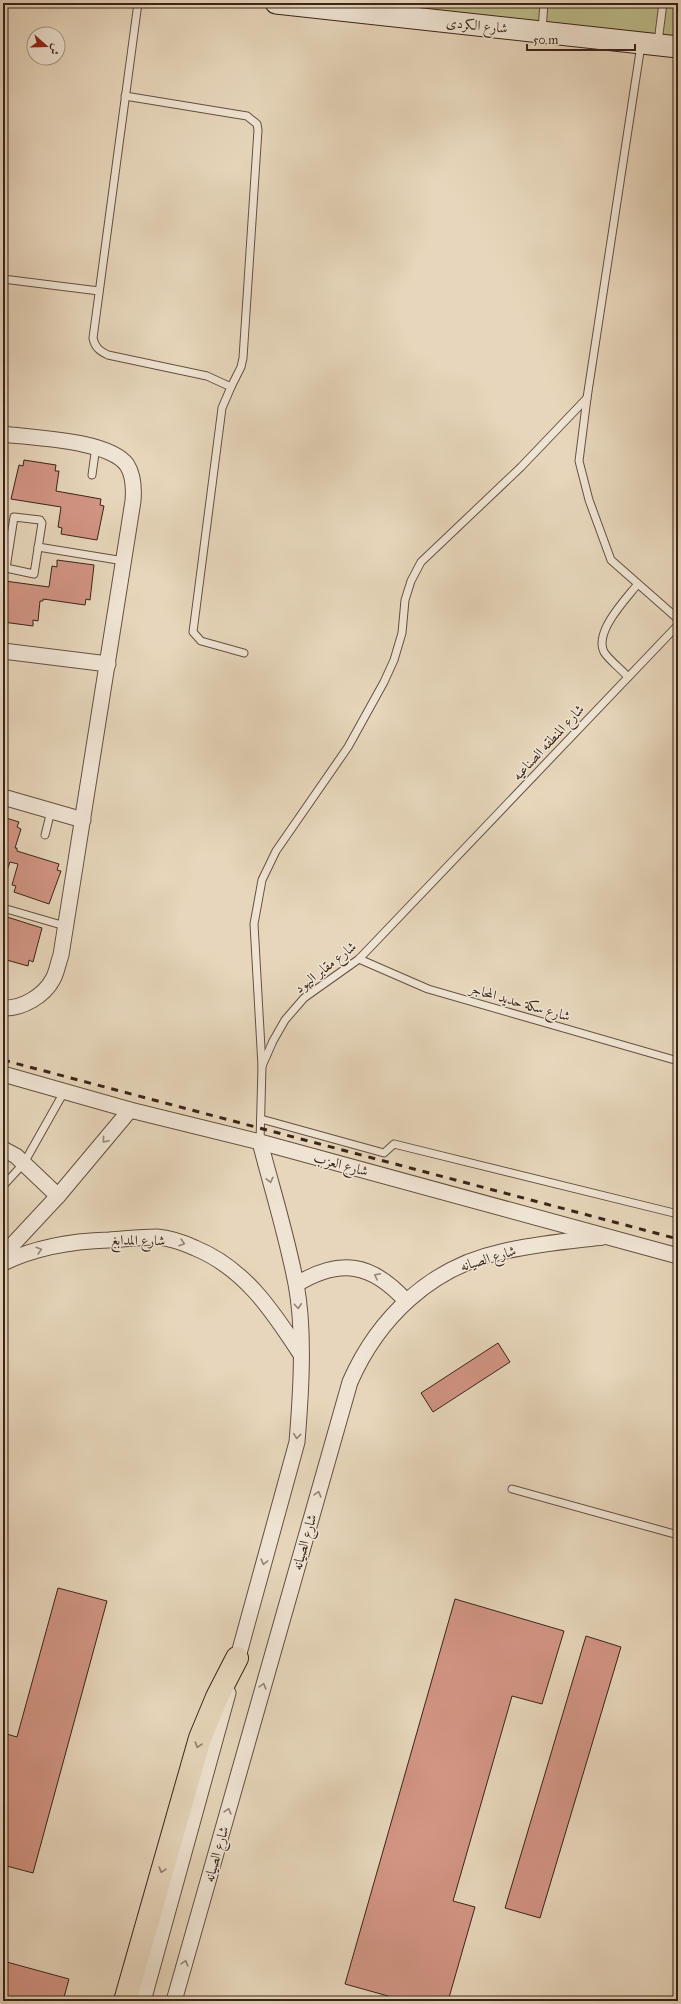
<svg xmlns="http://www.w3.org/2000/svg" width="681" height="2004" font-family="'IM FELL Great Primer',Amiri,serif">
	<style>
		.green { fill: #bdbc8b; stroke: #7c7052 }
		.building { fill: #d29584; stroke: #3a2419 }
		.lines { fill: none; stroke-linecap: round; stroke-linejoin: round }
		.lane-casing { stroke: #655042; stroke-width: 9 }
		.street-casing { stroke: #655042; stroke-width: 17 }
		.secondary-casing { stroke: #3a2419; stroke-width: 23 }
		.highway-casing { stroke: #3a2419; stroke-width: 24 }
		.lane { stroke: #efe4d3; stroke-width: 7 }
		.street { stroke: #efe4d3; stroke-width: 15 }
		.secondary { stroke: #efe4d3; stroke-width: 21 }
		.highway { stroke: #e7d6bb; stroke-width: 22 }
		.rail { stroke: #3a2419; stroke-width: 3; stroke-dasharray: 7 7; stroke-linecap: butt }
		.oneway { stroke: #948476 }
		.oneway2 { stroke: #907d6a }
		.labels { text-anchor: middle; stroke-width: 3; stroke-linejoin: round; paint-order: stroke }
		.street-label { font-size: 14px; fill: #3a2419; stroke: #efe4d3 }
	</style>
	<rect width="100%" height="100%" fill="#e7d6bb"/>
	<filter id="stains"><feTurbulence type="fractalNoise" baseFrequency=".005" numOctaves="4"/><feColorMatrix values="0 0 0 0 .2 0 0 0 0 .09 0 0 0 0 .02 0 0 0 .5 -.17"/></filter>
	<radialGradient id="worn" r=".72"><stop offset=".6" stop-color="#630" stop-opacity="0"/><stop offset="1" stop-color="#630" stop-opacity=".3"/></radialGradient>
	<!-- green -->
	<polygon class="green" points="348,3 678,3 678,42"/>
	<!-- building -->
	<g class="building">
		<polygon points="24,460 56,465 55,471 59,471 56,491 101,499 100,505 104,506 97,540 61,534 62,528 58,527 61,507 11,499 19,465 23,466"/>
		<polygon points="57,560 94,565 90,600 86,599 85,605 43,599 43,601 40,601 38,621 33,620 33,626 3,622 5,581 49,587 52,566 57,567"/>
		<polygon points="3,817 19,822 17,827 21,829 15,848 17,848 17,851 59,864 57,870 61,871 49,904 14,892 16,886 12,885 18,864 10,862 5,876 3,875"/>
		<polygon points="7,917 42,928 33,962 29,960 28,966 3,959 3,923 5,923"/>
		<polygon points="498,1343 510,1362 433,1412 421,1393"/>
		<polygon points="58,1588 107,1601 33,1873 3,1865 3,1733 17,1737"/>
		<polygon points="455,1599 564,1631 542,1704 512,1696 453,1901 475,1907 448,2001 406,2001 345,1984"/>
		<polygon points="586,1636 621,1647 540,1918 505,1908"/>
		<polygon points="3,1961 69,1979 63,2001 3,2001"/>
	</g>
	<g class="lines">
		<defs>
			<g id="lane">
				<path d="M138,3L93,338C95,348 100,351 108,355L207,376L231,387L222,408L193,632L201,641L244,653"/>
				<polyline points="542,31 544,3"/>
				<polyline points="658,42 663,3"/>
				<polyline points="641,45 587,398 579,461 589,500 611,560 678,619"/>
				<polyline points="125,96 247,116 257,124 258,130 243,358 241,367 231,387"/>
				<polyline points="3,279 99,291"/>
				<polyline points="92,475 96,446"/>
				<polygon points="14,517 40,520 42,523 34,574 6,568"/>
				<polyline points="38,547 124,561"/>
				<path d="M628,677C621,669 609,660 604,652C594,632 625,600 637,585"/>
				<polyline points="45,835 51,811"/>
				<polyline points="3,908 65,926"/>
				<polyline points="359,959 428,989 678,1061"/>
				<polyline points="262,1066 254,924 262,880 276,851 348,747 384,682 394,660 402,633 405,600 411,581 421,562 521,467 587,398"/>
				<polyline points="261,1119 384,1153 394,1144 678,1214"/>
				<polyline points="260,1142 262,1066 273,1041 285,1020 304,998 359,959 678,625"/>
				<polyline points="3,1186 24,1163 64,1092"/>
				<polyline points="512,1489 678,1535"/>
			</g>
			<g id="street">
				<path d="M3,434C33,438 109,440 127,465C134,476 134,489 133,501L61,955C58,963 57,972 53,979C44,996 22,1009 3,1008"/>
				<polyline points="3,651 108,664"/>
				<polyline points="3,797 83,820"/>
				<polyline points="3,1074 130,1110 260,1142 678,1256"/>
				<polyline points="3,1149 16,1156 58,1196"/>
				<polyline points="3,1255 58,1196 130,1110"/>
				<path d="M3,1263C36,1247 72,1241 109,1240C125,1239 141,1237 157,1237C170,1238 184,1243 195,1248C244,1268 272,1310 300,1353"/>
				<path d="M297,1284C340,1258 372,1263 406,1301"/>
				<path d="M235,1668L297,1442C301,1393 305,1331 296,1284C287,1236 272,1189 260,1142"/>
				<polyline points="143,2001 228,1693"/>
				<path d="M174,2001L350,1382C378,1318 431,1267 501,1252C534,1244 569,1241 603,1237"/>
			</g>
			<polyline id="secondary" points="276,3 678,47"/>
			<polyline id="highway" points="125,2001 200,1738 217,1697 237,1658"/>
		</defs>
		<!-- lane casing -->
		<use href="#lane" class="lane-casing"/>
		<!-- street casing -->
		<use href="#street" class="street-casing"/>
		<!-- secondary casing -->
		<use href="#secondary" class="secondary-casing"/>
		<!-- highway casing -->
		<use href="#highway" class="highway-casing"/>
		<!-- lane -->
		<use href="#lane" class="lane"/>
		<!-- street -->
		<use href="#street" class="street"/>
		<!-- secondary -->
		<use href="#secondary" class="secondary"/>
		<!-- highway -->
		<use href="#highway" class="highway"/>
		<!-- rail -->
		<polyline class="rail" points="3,1060 678,1239"/>
	</g>
	<!-- one-way arrows -->
	<defs><path id="oneway-chevron" d="M-2-3.5L2.5 0L-2 3.5" fill="none" stroke-width="1.6" stroke-linecap="round" stroke-linejoin="round"/></defs>
	<g class="oneway">
		<use href="#oneway-chevron" transform="translate(105 1140) rotate(130)"/>
		<use href="#oneway-chevron" transform="translate(270 1180) rotate(76)"/>
		<use href="#oneway-chevron" transform="translate(182 1243) rotate(17)"/>
		<use href="#oneway-chevron" transform="translate(39 1250) rotate(-17)"/>
		<use href="#oneway-chevron" transform="translate(377 1276) rotate(-153)"/>
		<use href="#oneway-chevron" transform="translate(298 1306) rotate(85)"/>
		<use href="#oneway-chevron" transform="translate(297 1436) rotate(96)"/>
		<use href="#oneway-chevron" transform="translate(318 1494) rotate(-74)"/>
		<use href="#oneway-chevron" transform="translate(264 1562) rotate(105)"/>
		<use href="#oneway-chevron" transform="translate(263 1686) rotate(-74)"/>
		<use href="#oneway-chevron" transform="translate(228 1811) rotate(-74)"/>
		<use href="#oneway-chevron" transform="translate(185 1963) rotate(-74)"/>
	</g>
	<g class="oneway2">
		<use href="#oneway-chevron" transform="translate(198 1745) rotate(108)"/>
		<use href="#oneway-chevron" transform="translate(162 1870) rotate(106)"/>
	</g>
	<g class="labels">
		<!-- street labels -->
		<g class="street-label">
			<text transform="translate(477 25) rotate(6)" y="5">شارع الكردى</text>
			<text transform="translate(548 742) rotate(-47)" y="5">شارع المنطقه الصناعيه</text>
			<text transform="translate(325 967) rotate(-38)" y="5">شارع مقابر اليهود</text>
			<text transform="translate(520 1002) rotate(16)" y="5">شارع سكة حديد المحاجر</text>
			<text transform="translate(341 1164) rotate(15)" y="5">شارع العزب</text>
			<text transform="translate(138 1240) rotate(1)" y="5">شارع المدابغ</text>
			<text transform="translate(488 1258) rotate(-17)" y="5">شارع الصيانه</text>
			<text transform="translate(304 1542) rotate(-74)" y="5">شارع الصيانه</text>
			<text transform="translate(216 1854) rotate(-74)" y="5">شارع الصيانه</text>
		</g>
	</g>
	<!-- margin -->
	<rect width="681" height="2004" fill="none" stroke="#e7d6bb" stroke-width="16"/>
	<rect x="4" y="4" width="673" height="1996" fill="none" stroke="#3a2419" stroke-width="2"/>
	<rect x="8" y="8" width="665" height="1988" fill="none" stroke="#3a2419"/>
	<!-- north arrow -->
	<g transform="translate(46 46) rotate(110)"><circle r="19" fill="#efe4d3" stroke="#a79789"/>
	<path d="M0-3L7 15L0 10L-7 15Z" fill="#8f2418"/>
	<text y="-6" font-size="11" font-weight="bold" text-anchor="middle" fill="#3a2419">ش</text>
	</g>
	<!-- scale -->
	<path d="M527 44v6h108v-6" fill="none" stroke="#3a2419" stroke-width="2"/>
	<text x="533" y="44" font-size="12" fill="#3a2419" stroke="#efe4d3" stroke-width="3" paint-order="stroke">50 m</text>
	<rect width="100%" height="100%" filter="url(#stains)"/>
	<rect width="100%" height="100%" fill="url(#worn)"/>
</svg>
